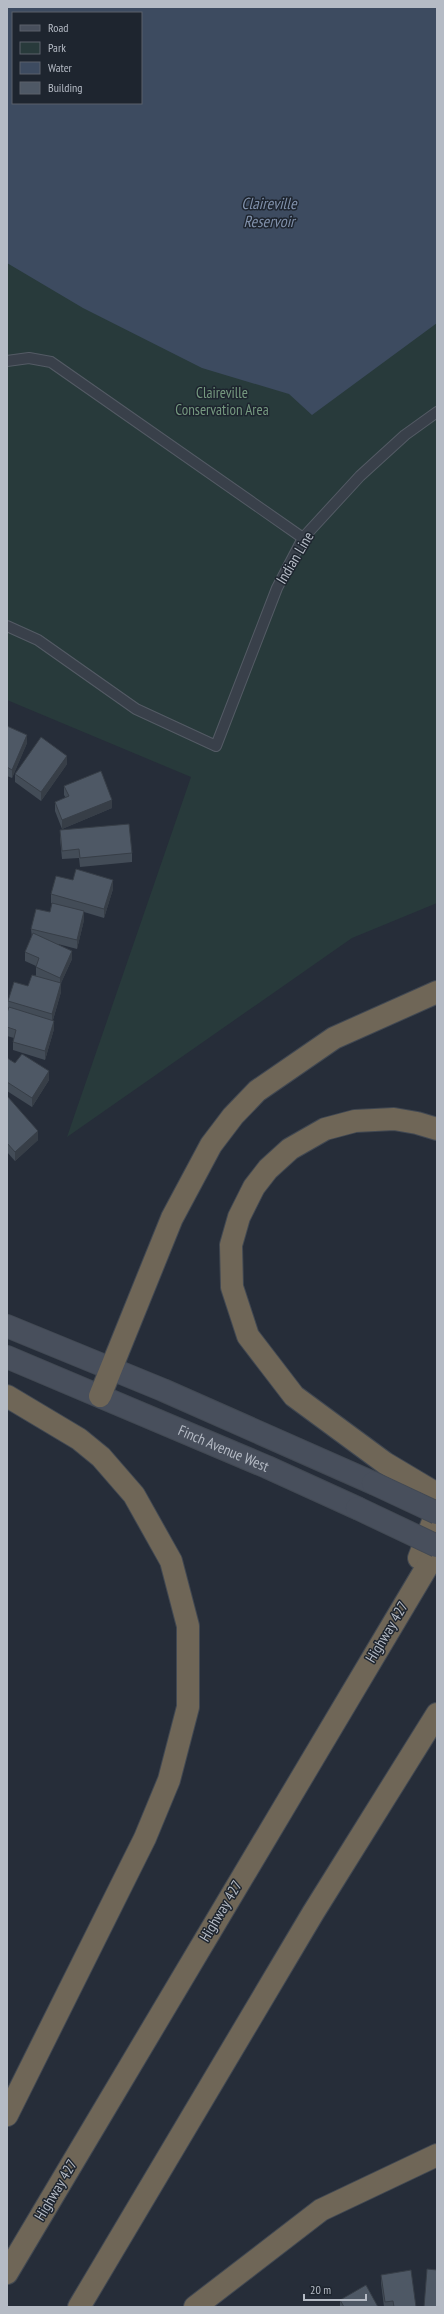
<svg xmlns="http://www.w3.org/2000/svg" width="444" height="2314" font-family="'PT Sans Narrow',sans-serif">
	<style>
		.green { fill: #283a3b; fill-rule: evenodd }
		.water { fill: #3d4b60; fill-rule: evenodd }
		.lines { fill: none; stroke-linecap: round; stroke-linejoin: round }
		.lane-casing { stroke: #545b65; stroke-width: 12 }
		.secondary-casing { stroke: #424953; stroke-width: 24 }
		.highway-casing { stroke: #414852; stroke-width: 24 }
		.lane { stroke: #39404a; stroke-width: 10 }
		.secondary { stroke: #484f5c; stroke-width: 22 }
		.highway { stroke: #6f6657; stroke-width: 22 }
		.secondary-bridge-casing { stroke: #424953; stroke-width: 24; stroke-linecap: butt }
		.secondary-bridge { stroke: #484f5c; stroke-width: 22 }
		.wall { fill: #434c57 }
		.shaded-wall { fill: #373e47 }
		.building { fill: #4e5865; stroke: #373e47 }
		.labels { text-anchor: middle; stroke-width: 3; stroke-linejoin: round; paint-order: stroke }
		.park-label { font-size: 15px; fill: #75987f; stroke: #1e252f }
		.street-label { font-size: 15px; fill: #b5bbc5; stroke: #1e252f }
		.water-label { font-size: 16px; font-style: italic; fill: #8090aa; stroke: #1e252f }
	</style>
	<rect width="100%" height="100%" fill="#262d39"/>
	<!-- green -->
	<path class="green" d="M7,7H437V903L352,938L67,1137L191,777L7,700ZM13,13H141V103H13Z"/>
	<!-- water -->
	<path class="water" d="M7,7H437V323L312,415L289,394L202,368L83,308L7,263ZM13,13H141V103H13Z"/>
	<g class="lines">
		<defs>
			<g id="lane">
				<polyline points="7,361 29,358 51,362 303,538"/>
				<polyline points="7,626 38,640 136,709 216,746 277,588 303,538 360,476 405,435 437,412"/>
			</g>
			<g id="secondary">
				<polyline points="7,1326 163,1390 373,1483"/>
				<path id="s1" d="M7,1357L267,1467L357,1508"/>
			</g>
			<g id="highway">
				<polyline points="437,1129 417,1123 394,1119 355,1121 325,1129 290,1149 268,1169 254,1187 239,1217 231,1245 232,1287 248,1336 294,1396 385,1463 437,1494"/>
				<polyline points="7,1396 79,1439 101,1457 134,1495 171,1561 188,1626 188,1707 169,1780 145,1838 7,2115"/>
				<polyline points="100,1396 172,1218 211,1145 233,1116 257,1091 334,1038 437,992"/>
				<polyline points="419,1558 437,1511"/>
				<polyline points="7,2273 437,1550"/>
				<polyline points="79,2307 313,1913 437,1714"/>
				<polyline points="195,2307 321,2210 437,2155"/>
			</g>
		</defs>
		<!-- lane casing -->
		<use href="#lane" class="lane-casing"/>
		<!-- secondary casing -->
		<use href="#secondary" class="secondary-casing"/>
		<!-- highway casing -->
		<use href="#highway" class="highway-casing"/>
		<!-- lane -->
		<use href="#lane" class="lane"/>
		<!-- secondary -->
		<use href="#secondary" class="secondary"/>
		<!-- highway -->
		<use href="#highway" class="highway"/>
		<defs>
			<g id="secondary-bridge">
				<polyline points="373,1483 437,1513"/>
				<polyline points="357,1508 437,1546"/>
			</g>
		</defs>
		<!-- secondary-bridge casing -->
		<use href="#secondary-bridge" class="secondary-bridge-casing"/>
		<!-- secondary-bridge -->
		<use href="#secondary-bridge" class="secondary-bridge"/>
	</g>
	<!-- wall -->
	<g class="wall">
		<polygon points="7,726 27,743 12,778 7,776"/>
		<polygon points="67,764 41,801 15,782 15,774"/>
		<polygon points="64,786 112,808 62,829 55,811 55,802 66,798 64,795"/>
		<polygon points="60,830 132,853 132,862 80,867 79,858 62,859 60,838"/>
		<polygon points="73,880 113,889 104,918 84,912 84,920 77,949 58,944 72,959 61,983 61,992 53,1020 54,1029 45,1060 13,1050 13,1042 14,1038 7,1036 7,1013 8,1010 8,1001 28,986 36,975 36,966 25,961 25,952 32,938 31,929 50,912 61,906 51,903 51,894"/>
		<polygon points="7,1058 15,1063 49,1080 32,1107 7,1091"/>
		<polygon points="7,1098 38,1140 15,1161 7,1152"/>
		<polygon points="381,2275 416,2307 384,2307 381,2283"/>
		<polygon points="340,2300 378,2307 340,2307"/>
	</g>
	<!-- shaded-wall -->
	<g class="shaded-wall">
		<polygon points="27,735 27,743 12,778 12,770"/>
		<polygon points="67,756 67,764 41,801 41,792"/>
		<polygon points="112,800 112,808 62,829 62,820"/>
		<polygon points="113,880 113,889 104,918 104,909"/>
		<polygon points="84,911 84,920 77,949 77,940"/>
		<polygon points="72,951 72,959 61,983 61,992 52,1023 52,1014 60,986 60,978"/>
		<polygon points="54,1021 54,1029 45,1060 45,1051"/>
		<polygon points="49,1071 49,1080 32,1107 32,1098"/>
		<polygon points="38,1131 38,1140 15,1161 15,1152"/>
	</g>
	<!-- building -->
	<g class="building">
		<polygon points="7,726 27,735 12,770 7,767"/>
		<polygon points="41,737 67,756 41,792 15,774"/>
		<polygon points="101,771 112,800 62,820 55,802 69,796 64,786"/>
		<polygon points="129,824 132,853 80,858 79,849 62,851 60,830"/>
		<polygon points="76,869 113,880 104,909 51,894 56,876 73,880"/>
		<polygon points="52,903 84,911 77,940 31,929 36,909 50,912"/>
		<polygon points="33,933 72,951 60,978 36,967 39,958 25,952"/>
		<polygon points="32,975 61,983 52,1014 8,1001 14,982 28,986"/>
		<polygon points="9,1007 54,1021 45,1051 13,1042 16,1030 7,1027 7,1013"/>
		<polygon points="22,1054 49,1071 32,1098 7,1082 7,1058 15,1063"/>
		<polygon points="8,1097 38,1131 15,1152 7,1143 7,1098"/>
		<polygon points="427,2269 437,2270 437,2307 424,2307"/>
		<polygon points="411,2270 416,2307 394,2307 393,2301 385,2302 381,2275"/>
		<polygon points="366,2285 378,2307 344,2307 340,2300"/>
	</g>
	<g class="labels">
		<!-- park labels -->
		<g class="park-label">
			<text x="222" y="398">Claireville<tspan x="222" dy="17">Conservation Area</tspan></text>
		</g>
		<!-- street labels -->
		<g class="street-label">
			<text transform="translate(295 558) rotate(-59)" y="5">Indian Line</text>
			<text dy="5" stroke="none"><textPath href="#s1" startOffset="235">Finch Avenue West</textPath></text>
			<text transform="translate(387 1632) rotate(-59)" y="5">Highway 427</text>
			<text transform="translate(221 1911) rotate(-59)" y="5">Highway 427</text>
			<text transform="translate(56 2190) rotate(-59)" y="5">Highway 427</text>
		</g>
		<!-- water labels -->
		<g class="water-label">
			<text x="269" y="209">Claireville<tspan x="269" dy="18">Reservoir</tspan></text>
		</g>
	</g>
	<!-- border -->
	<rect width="444" height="2314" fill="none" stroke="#b5bbc5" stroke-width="16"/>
	<!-- legend -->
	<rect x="12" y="12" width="130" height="92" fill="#1e252f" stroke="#5a616b"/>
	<rect x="20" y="25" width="20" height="6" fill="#484f5c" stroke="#5a616b"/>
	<text x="48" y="32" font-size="12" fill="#b5bbc5">Road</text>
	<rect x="20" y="42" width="20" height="12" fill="#283a3b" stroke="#5a616b"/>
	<text x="48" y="52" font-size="12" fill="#b5bbc5">Park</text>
	<rect x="20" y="62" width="20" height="12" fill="#3d4b60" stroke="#5a616b"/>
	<text x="48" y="72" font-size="12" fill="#b5bbc5">Water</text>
	<rect x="20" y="82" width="20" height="12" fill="#4e5865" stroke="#5a616b"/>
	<text x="48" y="92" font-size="12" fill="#b5bbc5">Building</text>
	<!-- scale -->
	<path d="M304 2294v6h62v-6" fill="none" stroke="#b5bbc5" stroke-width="2"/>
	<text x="310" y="2294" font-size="12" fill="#b5bbc5" stroke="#1e252f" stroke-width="3" paint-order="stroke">20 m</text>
</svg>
